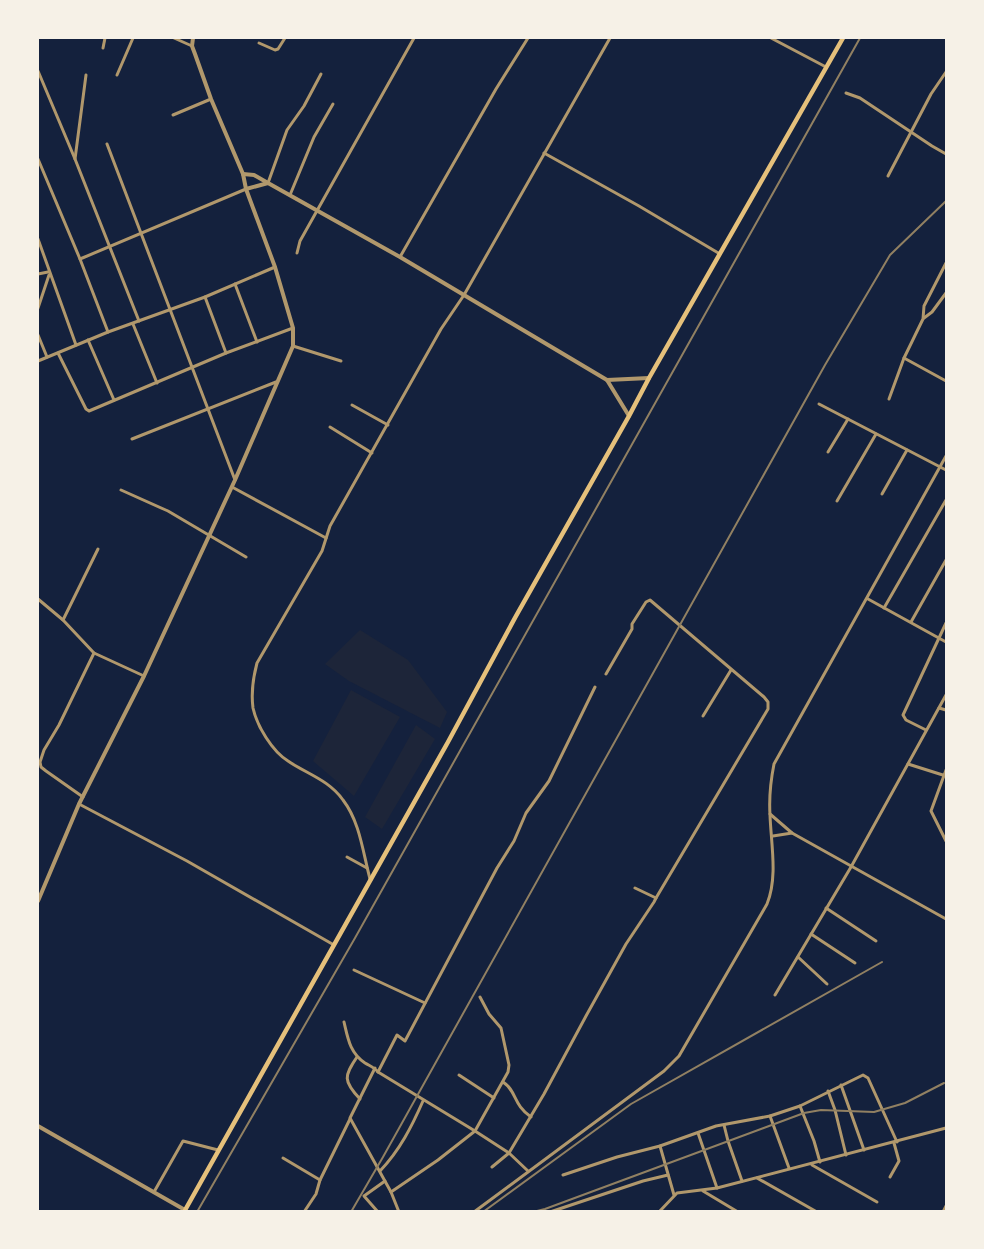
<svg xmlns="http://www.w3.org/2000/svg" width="984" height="1249" font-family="Jost,sans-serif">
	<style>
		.green { fill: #1d2539 }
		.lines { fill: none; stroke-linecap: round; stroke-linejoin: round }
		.minor { stroke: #b1986c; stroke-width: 3 }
		.tertiary { stroke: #b1986c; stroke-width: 4 }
		.primary { stroke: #e5c07b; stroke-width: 4.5 }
		.rail { stroke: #918062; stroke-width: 2 }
	</style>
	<rect width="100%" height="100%" fill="#14213d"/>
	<!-- green -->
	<g class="green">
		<polygon points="360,630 408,660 447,712 440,728 349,681 325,664"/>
		<polygon points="351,690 400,717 354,796 313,761"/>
		<polygon points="416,725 435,739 382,829 365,817"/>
	</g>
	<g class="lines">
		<!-- minor -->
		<g class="minor">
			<polyline points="174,38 192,46"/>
			<polyline points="771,38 826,67"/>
			<polyline points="259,43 275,50 278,49 285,38"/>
			<polyline points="103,48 105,38"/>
			<polyline points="38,71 75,159 139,321"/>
			<polyline points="117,75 133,38"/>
			<polyline points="846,93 860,98 932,146 946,154"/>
			<polyline points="173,115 211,99"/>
			<polyline points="107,144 235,480"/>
			<polyline points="544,153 639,206 720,254"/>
			<polyline points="38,159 80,259 108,332"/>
			<polyline points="75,159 86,75"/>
			<polyline points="888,176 931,94 946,72"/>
			<polyline points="268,183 287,130 304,106 321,74"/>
			<polyline points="290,195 314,137 333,104"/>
			<polyline points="38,239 76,345"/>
			<polyline points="297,253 300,241 414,38"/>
			<polyline points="400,257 496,89 528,38"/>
			<polyline points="80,259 246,189"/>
			<polyline points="946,263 924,306 923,319 904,358 946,381"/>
			<polyline points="38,274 48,272"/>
			<polyline points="235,284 257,342"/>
			<polyline points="205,297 226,353"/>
			<polyline points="38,308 49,275"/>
			<polyline points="924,318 932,312 946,293"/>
			<polyline points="133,324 157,383"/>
			<polyline points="38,335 47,357"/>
			<polyline points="88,340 114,400"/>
			<polyline points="293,346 341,361"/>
			<polyline points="58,353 86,409 89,411 226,353 293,328"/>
			<polyline points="38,361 108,332 205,297 275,267"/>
			<polyline points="889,399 904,358"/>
			<polyline points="819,404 946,470"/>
			<polyline points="352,405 388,425"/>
			<polyline points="330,427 372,453"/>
			<polyline points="132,439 276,382"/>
			<polyline points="828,452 848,419"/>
			<polyline points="232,487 326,538"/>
			<polyline points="121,490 168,511 246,557"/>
			<polyline points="882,494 907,450"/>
			<polyline points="837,501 876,434"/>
			<polyline points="38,599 63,620 94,653 144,676"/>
			<polyline points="868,599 946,642"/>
			<polyline points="884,608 946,500"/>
			<polyline points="63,620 98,549"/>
			<polyline points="911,622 946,560"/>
			<polyline points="606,674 632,629 632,624 646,602 650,600 764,697 768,702 768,709 656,898"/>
			<polyline points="939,708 946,710"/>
			<polyline points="703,716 731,670"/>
			<polyline points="926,730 906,720 903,715 946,623"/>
			<polyline points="908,764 946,776"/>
			<polyline points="83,797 46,771 41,767 40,762 44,750 59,725 94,653"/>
			<polyline points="79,804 187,861 334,945"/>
			<polyline points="770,814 792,833 946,919"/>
			<polyline points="773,836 792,833"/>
			<polyline points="946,841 931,811 946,770"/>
			<polyline points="347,857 367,868"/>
			<path d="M370,879C363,853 360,822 343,800C329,780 307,774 288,761C272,751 257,726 253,708C251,693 253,678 257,663L322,551L330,526L441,329L464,295L610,38"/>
			<polyline points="826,908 876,941"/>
			<polyline points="811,934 855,963"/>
			<polyline points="798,957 827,984"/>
			<polyline points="354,970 425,1003"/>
			<polyline points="775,995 851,867 946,695"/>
			<path d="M344,1022C348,1039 350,1053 365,1063C370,1066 375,1068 378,1072L475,1131L509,1153L528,1171"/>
			<path d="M357,1057C344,1076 343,1081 360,1099"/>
			<polyline points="375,1068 350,1118 391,1192"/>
			<polyline points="378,1072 397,1035 405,1041 497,868 514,841 526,813 549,781 595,687"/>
			<polyline points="459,1075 494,1098"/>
			<path d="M503,1082C517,1091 513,1105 531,1117"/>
			<polyline points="841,1085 864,1150"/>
			<polyline points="828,1091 835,1110 846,1155"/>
			<polyline points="800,1106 814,1141 820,1162"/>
			<polyline points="770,1116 789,1168"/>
			<polyline points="724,1125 728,1141 742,1181"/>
			<polyline points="698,1133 717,1188"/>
			<polyline points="660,1146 674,1195"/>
			<polyline points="283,1158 320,1180 350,1119"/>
			<polyline points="812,1165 877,1202"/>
			<polyline points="492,1167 509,1153 544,1094 586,1016 626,944 654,902 656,898 635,888"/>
			<path d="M380,1171C400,1150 412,1126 423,1101"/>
			<polyline points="563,1175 617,1157 660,1146 716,1126 770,1116 800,1106 863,1075 868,1078 897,1142"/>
			<polyline points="890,1177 899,1161 894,1143"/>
			<polyline points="757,1178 817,1212"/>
			<polyline points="703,1191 738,1212"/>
			<polyline points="154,1192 183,1141 218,1150"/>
			<polyline points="304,1212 316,1194 320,1180"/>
			<polyline points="378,1212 364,1196 385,1181"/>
			<polyline points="399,1212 391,1192 438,1160 475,1131 508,1072 509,1065 501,1028 489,1014 480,997"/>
			<path d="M474,1212L664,1071L679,1056L767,904C778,877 771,844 770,815C769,799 771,779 774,764L946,456"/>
			<polyline points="550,1212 643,1181 668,1175"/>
			<polyline points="659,1212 677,1193 717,1188 946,1128"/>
			<polyline points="943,1212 946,1206"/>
		</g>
		<!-- tertiary -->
		<g class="tertiary">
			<polyline points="243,174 254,175 268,183 400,257 607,380 629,416"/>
			<polyline points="246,189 268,183"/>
			<polyline points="607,380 649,378"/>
			<polyline points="38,901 79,804 144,676 235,480 293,346 293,328 275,267 246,189 243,174 211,99 195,54 192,46 193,38"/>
			<polyline points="38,1126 185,1210"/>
		</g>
		<!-- primary -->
		<polyline class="primary" points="184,1212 448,742 516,616 629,416 649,378 843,38"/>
		<!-- rail -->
		<g class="rail">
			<polyline points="197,1212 355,938 860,38"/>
			<polyline points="351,1212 383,1157 825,365 890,255 946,201"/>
			<polyline points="483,1212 631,1104 882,962"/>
			<polyline points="533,1212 545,1209 804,1113 821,1110 874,1112 905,1103 944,1083"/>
		</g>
	</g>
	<!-- border -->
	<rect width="984" height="1249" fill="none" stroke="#f6f1e7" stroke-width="78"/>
</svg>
